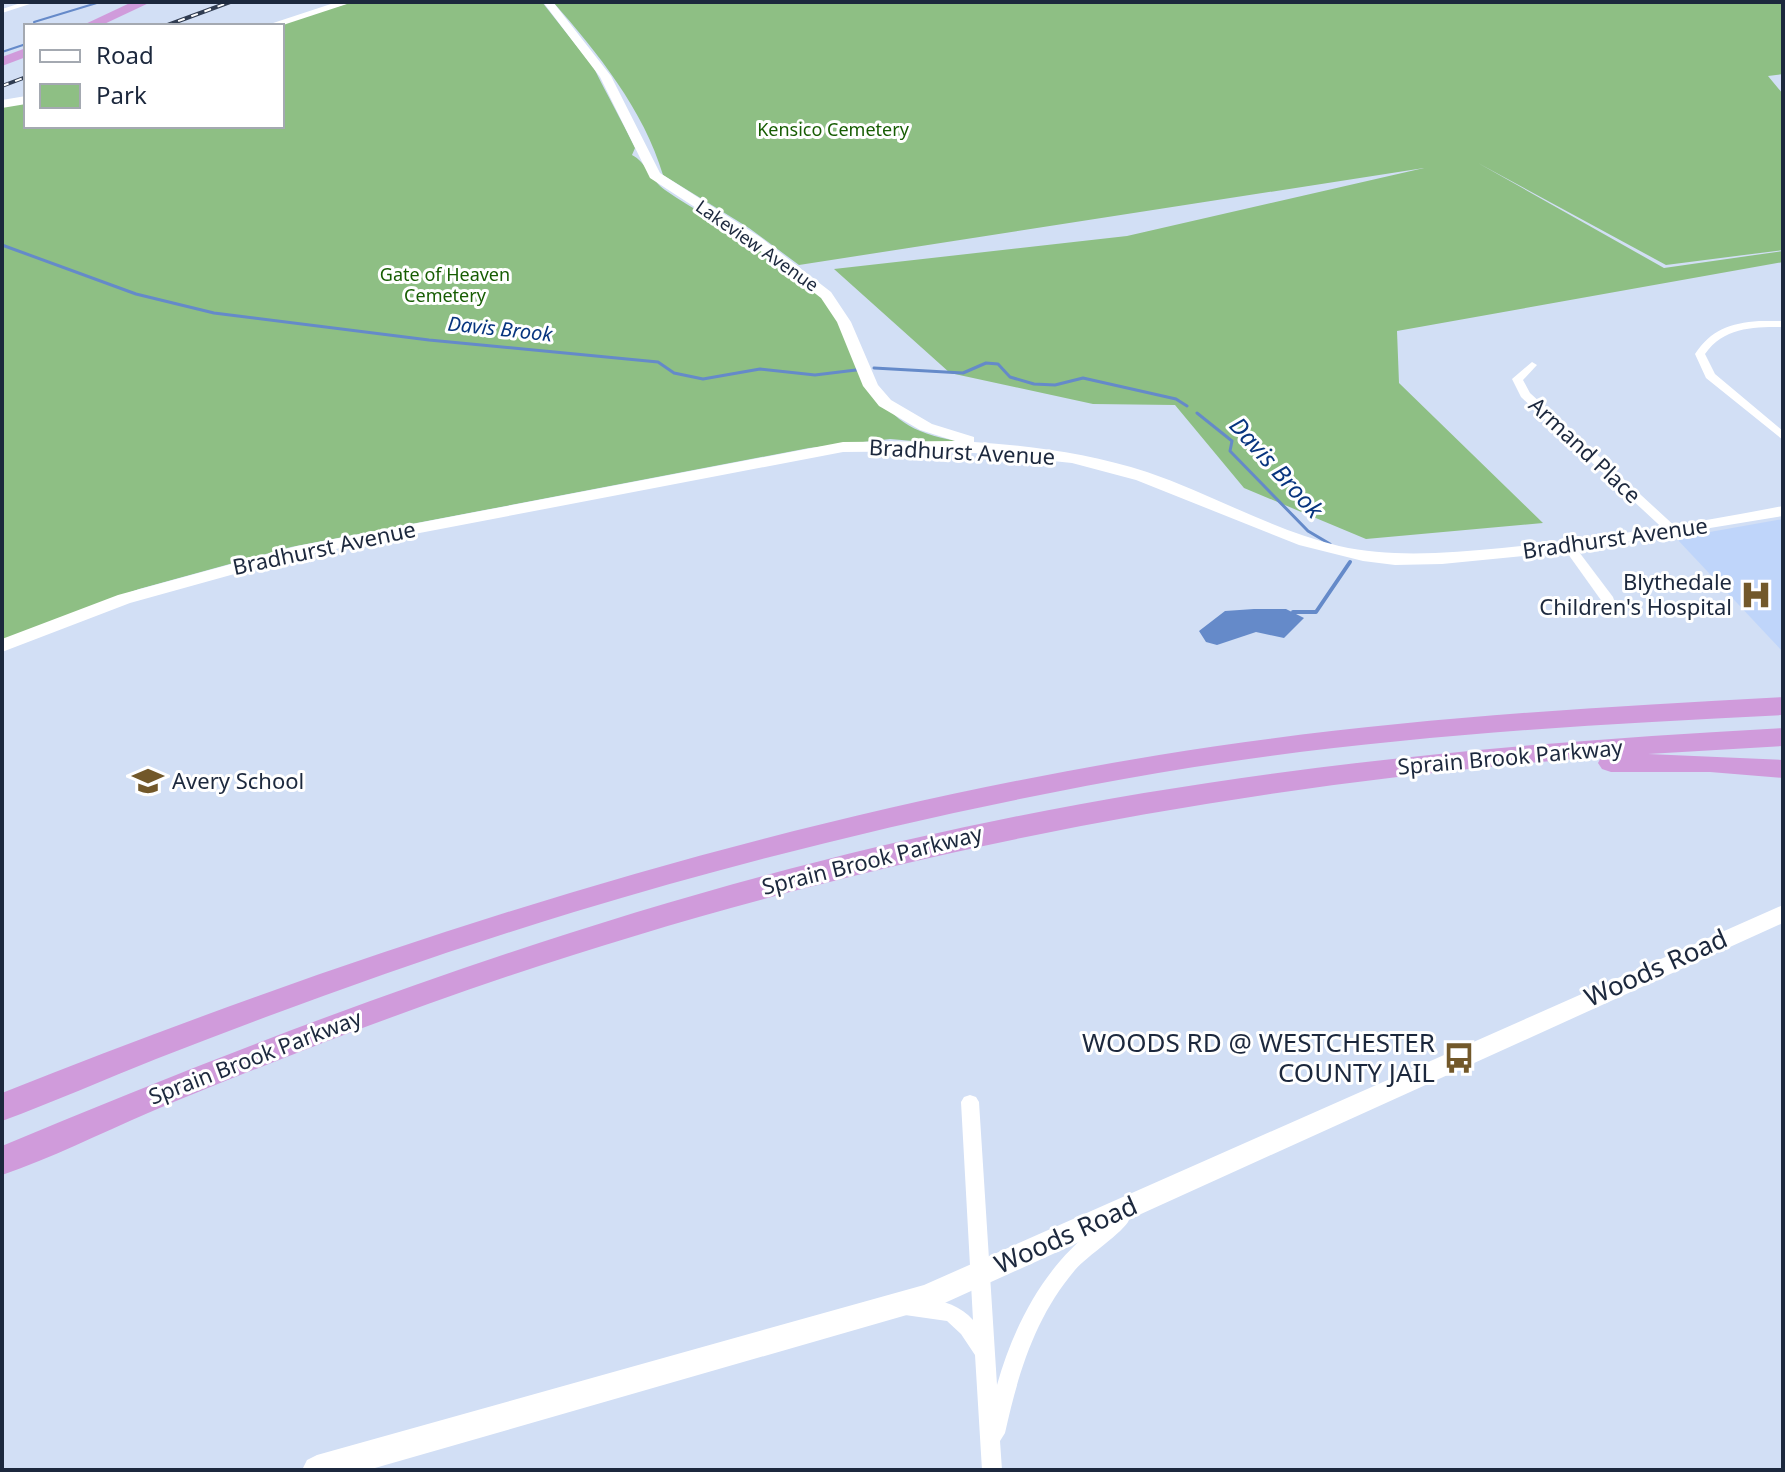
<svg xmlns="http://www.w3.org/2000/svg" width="1785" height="1472" font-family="'Noto Sans',sans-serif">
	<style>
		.built { fill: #bfd5fa }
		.green { fill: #8ebf84 }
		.water { fill: #658ac9 }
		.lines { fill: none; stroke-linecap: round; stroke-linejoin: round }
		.stream-far2 { stroke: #658ac9; stroke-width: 2 }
		.stream-far1 { stroke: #658ac9; stroke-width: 3 }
		.stream { stroke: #658ac9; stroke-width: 4 }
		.street { fill: #fff; fill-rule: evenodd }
		.secondary { fill: #fff; fill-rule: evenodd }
		.highway { fill: #d09bdb; fill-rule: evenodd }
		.rail-casing { stroke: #303c51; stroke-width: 4 }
		.rail { stroke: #fff; stroke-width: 2; stroke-dasharray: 7; stroke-linecap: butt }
		.labels { text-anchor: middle; stroke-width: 6; stroke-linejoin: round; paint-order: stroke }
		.far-park-label { font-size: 18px; fill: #175d03; stroke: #fff }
		.far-street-label { font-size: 18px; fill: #1c283d; stroke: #fff }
		.far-water-label { font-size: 20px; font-style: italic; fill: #08357f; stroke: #fff }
		.street-label { font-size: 22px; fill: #1c283d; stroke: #fff }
		.poi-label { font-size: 22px; fill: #1c283d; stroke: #fff; text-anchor: end }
		.water-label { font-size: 24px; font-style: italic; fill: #08357f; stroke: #fff }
		.near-street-label { font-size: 26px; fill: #1c283d; stroke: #fff }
		.near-poi-label { font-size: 26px; fill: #1c283d; stroke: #fff; text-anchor: end }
	</style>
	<rect width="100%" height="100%" fill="#d2dff5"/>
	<!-- built -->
	<polygon class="built" points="1783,519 1783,652 1676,538"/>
	<!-- green -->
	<g class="green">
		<path d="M352,2H542L594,68C605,91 622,121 635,148L632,155C646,162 651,180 665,190C718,227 790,254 830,306C876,365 862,427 958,441L936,443L890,439L809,448L291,547L139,589L2,640V106L26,101V126H282V26H274Z"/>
		<path d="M553,2H1783V74L1768,76L1783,94V250L1666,265L1478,163L1664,268L1783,251V262L1397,331L1399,383L1543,523L1366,539L1244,488L1175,405L1093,404L950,373L834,269L1127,236L1424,168L799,265L749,228L663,175C644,110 597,52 553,2Z"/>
	</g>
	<!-- water -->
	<polygon class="water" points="1254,609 1286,609 1304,618 1284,638 1256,632 1217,645 1206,642 1199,631 1225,611"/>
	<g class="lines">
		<!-- stream-far2 -->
		<g class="stream-far2">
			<polyline points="35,26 34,22 100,2"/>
			<polyline points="2,52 26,44"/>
		</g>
		<!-- stream-far1 -->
		<g class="stream-far1">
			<polyline points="2,245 136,294 214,313 429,340 658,362 674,373 703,379 760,369 815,375 856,370"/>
			<polyline points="874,368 963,373 986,363 998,364 1010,377 1034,384 1055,385 1083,378 1176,399 1187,406"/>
			<polyline points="1197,413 1232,441 1230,451 1308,531 1330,544"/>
		</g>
		<!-- stream -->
		<polyline class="stream" points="1293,612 1316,612 1350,562"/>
		<!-- street -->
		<g class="street">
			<polygon points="24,2 36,2 2,13 2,9"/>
			<path d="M1759,321H1783V327C1753,327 1724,327 1705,354L1715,374L1783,431V440L1706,378L1695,354C1711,330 1730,323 1759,321Z"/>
			<polygon points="1532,362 1537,365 1523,380 1530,393 1678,529 1680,532 1678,535 1670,535 1521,397 1512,379"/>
			<polygon points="1569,543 1573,544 1613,597 1614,600 1613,603 1603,603 1563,547"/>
			<path d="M970,1095L976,1097L979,1102L997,1385C1014,1325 1044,1267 1094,1229C1102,1223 1110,1215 1120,1212L1126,1214L1129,1220C1124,1232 1087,1256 1075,1270C1035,1317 1018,1374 1005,1433L1000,1441L1002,1470H982L975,1355L961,1334L947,1321L905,1315L902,1309L905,1303C928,1294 957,1302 973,1320L961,1102L964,1097Z"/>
		</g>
		<!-- secondary -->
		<g class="secondary">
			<polygon points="337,2 353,2 280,26 264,26"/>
			<path d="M543,2H553L611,76L660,173L760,237L831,292L851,322L878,385L891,400L932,424L974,437V442C1033,446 1091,454 1147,472C1212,494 1272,530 1339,546C1393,558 1447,553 1502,548C1596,539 1690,524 1783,506V516L1564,552L1442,564L1395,565L1363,561L1299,545L1136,480L1072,463L955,451L843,452L299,556L130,603L2,652V639L118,595L297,546L843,442L955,441L920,430L879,406L863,386L837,322L821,298L750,243L650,178L600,77Z"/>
			<polygon points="26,96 26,104 2,108 2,100"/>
			<polygon points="1783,905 1783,923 938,1306 368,1470 302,1470 307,1460 317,1455 924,1285"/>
		</g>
		<!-- highway -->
		<g class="highway">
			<polygon points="132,2 151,2 100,26 81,26"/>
			<polygon points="26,48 26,57 2,66 2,57"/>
			<path d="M1783,697V715C1574,725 1364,738 1158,773C961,807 766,854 574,912C433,955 294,1005 156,1059C105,1079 54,1102 2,1121V1093C377,944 760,820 1159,755C1365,721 1574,708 1783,697Z"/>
			<path d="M1783,728V746L1648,754L1783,760V778L1710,772H1611L1602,769L1598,763L1601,757C1199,788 808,868 428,1004C334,1038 240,1074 148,1113C99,1134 52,1158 2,1175V1146C323,1011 652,891 994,821C1255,767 1518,742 1783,728Z"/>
		</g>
		<defs>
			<g id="rail">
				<polyline points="165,26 230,2"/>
				<polyline points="2,86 26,77"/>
			</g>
		</defs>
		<!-- rail casing -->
		<use href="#rail" class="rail-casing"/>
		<!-- rail -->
		<use href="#rail" class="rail"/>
	</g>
	<!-- icons -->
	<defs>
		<symbol id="hospital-bare" viewBox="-9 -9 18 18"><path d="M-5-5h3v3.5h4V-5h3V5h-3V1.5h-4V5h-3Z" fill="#72582a" stroke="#fff" stroke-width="2.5" paint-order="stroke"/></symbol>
		<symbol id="school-bare" viewBox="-9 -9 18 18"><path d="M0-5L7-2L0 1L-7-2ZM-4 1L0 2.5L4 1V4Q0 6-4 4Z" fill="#72582a" stroke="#fff" stroke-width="2.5" paint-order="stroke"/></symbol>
		<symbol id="bus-bare" viewBox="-9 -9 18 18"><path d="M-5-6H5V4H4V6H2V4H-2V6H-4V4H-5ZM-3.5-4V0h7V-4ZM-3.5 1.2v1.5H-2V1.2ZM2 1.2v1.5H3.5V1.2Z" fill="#72582a" stroke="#fff" stroke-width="2.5" paint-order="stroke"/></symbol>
	</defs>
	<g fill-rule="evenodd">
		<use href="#hospital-bare" x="1734" y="573" width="44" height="44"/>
		<use href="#school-bare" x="126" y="759" width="44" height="44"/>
		<use href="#bus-bare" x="1437" y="1036" width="44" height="44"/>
	</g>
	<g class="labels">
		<!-- far-park labels -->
		<g class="far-park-label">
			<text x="833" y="136">Kensico Cemetery</text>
			<text x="445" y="281">Gate of Heaven<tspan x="445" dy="21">Cemetery</tspan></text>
		</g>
		<!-- far-street labels -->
		<g class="far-street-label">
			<text transform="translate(757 246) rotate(35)" y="6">Lakeview Avenue</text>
		</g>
		<!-- far-water labels -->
		<g class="far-water-label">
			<text transform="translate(500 329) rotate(6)" y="7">Davis Brook</text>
		</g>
		<!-- street labels -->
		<g class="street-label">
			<text transform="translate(1585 450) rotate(43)" y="8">Armand Place</text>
			<text transform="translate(962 452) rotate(3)" y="8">Bradhurst Avenue</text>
			<text transform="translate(1615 538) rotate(-8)" y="8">Bradhurst Avenue</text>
			<text transform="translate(324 548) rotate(-12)" y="8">Bradhurst Avenue</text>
			<text transform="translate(1510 757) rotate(-5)" y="8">Sprain Brook Parkway</text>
			<text transform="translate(872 860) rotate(-14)" y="8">Sprain Brook Parkway</text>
			<text transform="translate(255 1057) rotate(-21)" y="8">Sprain Brook Parkway</text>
		</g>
		<!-- poi labels -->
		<g class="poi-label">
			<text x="1732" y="590">Blythedale<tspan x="1732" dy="25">Children's Hospital</tspan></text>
			<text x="172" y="789" text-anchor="start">Avery School</text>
		</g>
		<!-- water labels -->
		<g class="water-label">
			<text transform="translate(1276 468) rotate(48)" y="8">Davis Brook</text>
		</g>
		<!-- near-street labels -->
		<g class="near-street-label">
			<text transform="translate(1656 968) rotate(-24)" y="9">Woods Road</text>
			<text transform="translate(1066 1235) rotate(-24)" y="9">Woods Road</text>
		</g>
		<!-- near-poi labels -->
		<g class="near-poi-label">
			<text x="1435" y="1052">WOODS RD @ WESTCHESTER<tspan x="1435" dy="30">COUNTY JAIL</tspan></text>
		</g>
	</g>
	<!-- border -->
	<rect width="1785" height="1472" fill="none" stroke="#1c283d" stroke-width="8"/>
	<!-- legend -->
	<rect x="24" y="24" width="260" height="104" fill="#ffffff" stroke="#a4a9b1" stroke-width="2"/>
	<rect x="40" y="50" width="40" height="12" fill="#ffffff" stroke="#a4a9b1" stroke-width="2"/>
	<text x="96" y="64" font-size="24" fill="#1c283d">Road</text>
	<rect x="40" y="84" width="40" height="24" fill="#8ebf84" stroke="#a4a9b1" stroke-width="2"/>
	<text x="96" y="104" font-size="24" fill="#1c283d">Park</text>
</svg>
